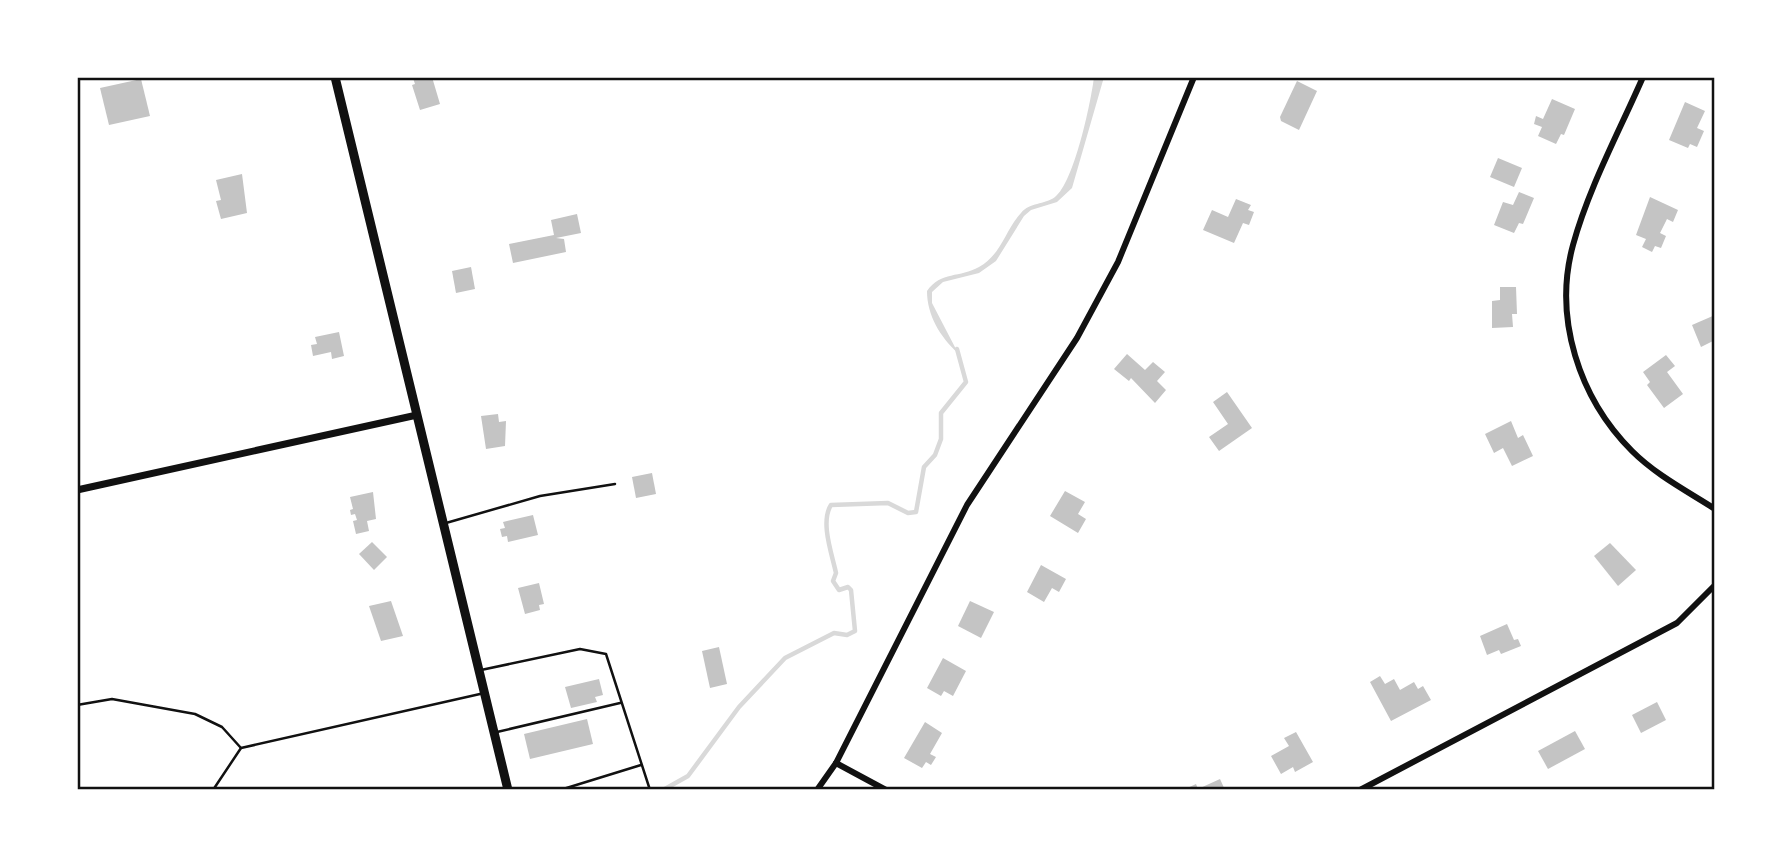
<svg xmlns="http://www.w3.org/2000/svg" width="1792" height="867" font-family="'Roboto Condensed',sans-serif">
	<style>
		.water { fill: #d9d9d9 }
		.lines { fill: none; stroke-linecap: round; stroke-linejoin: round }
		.stream { stroke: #d9d9d9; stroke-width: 4.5 }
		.building { fill: #c4c4c4 }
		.service { stroke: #111; stroke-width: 2.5 }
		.minor { stroke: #111; stroke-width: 6 }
		.tertiary { stroke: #111; stroke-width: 7 }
		.secondary { stroke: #111; stroke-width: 9 }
		.neatline { fill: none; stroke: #111; stroke-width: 2.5 }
	</style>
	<rect width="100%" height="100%" fill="#fff"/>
	<!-- water -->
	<path class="water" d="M1094,77H1104L1072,188L1057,202L1031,210L1024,216L996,261L979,273L943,282L932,292V303L958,353C940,337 927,315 927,291C941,271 960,278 979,267C1002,254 1005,230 1021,213C1030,202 1044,205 1055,197C1074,183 1091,102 1094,77Z"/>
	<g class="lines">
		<!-- stream -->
		<path class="stream" d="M663,790L688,776L739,707L785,658L834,633L847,635L855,631L851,590L848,587L839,590L833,581L836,573C832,554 820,522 831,505L888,503L908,513L916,512L924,467L935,455L941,439V413L966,382L957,349"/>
	</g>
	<!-- building -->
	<g class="building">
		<polygon points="432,77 440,104 420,110 412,85 415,84 413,78"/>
		<polygon points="141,79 150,116 109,125 100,88"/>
		<polygon points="1297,81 1317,91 1299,130 1281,121 1280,117"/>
		<polygon points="1552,99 1575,109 1564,135 1561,134 1556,144 1538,136 1542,127 1534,124 1536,116 1543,119"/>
		<polygon points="1685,102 1705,111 1697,128 1704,131 1697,147 1690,144 1688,148 1669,140"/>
		<polygon points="1498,158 1522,168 1514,187 1490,177"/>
		<polygon points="242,174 247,213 221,219 216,201 221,200 216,180"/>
		<polygon points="1519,192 1534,198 1523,224 1519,223 1514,233 1494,225 1503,202 1513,205"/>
		<polygon points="1650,197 1678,210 1673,222 1667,219 1660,233 1666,236 1661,248 1655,246 1652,252 1642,247 1646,239 1636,235"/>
		<polygon points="1236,199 1251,205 1248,210 1254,212 1249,225 1243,223 1234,243 1203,230 1212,210 1228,217"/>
		<polygon points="577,214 581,233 556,238 564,239 566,252 513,263 509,244 554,235 551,220"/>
		<polygon points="471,267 475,289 456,293 452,271"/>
		<polygon points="1500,287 1516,287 1517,314 1512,314 1513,327 1492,328 1492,301 1500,300"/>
		<polygon points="1715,315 1715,340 1701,347 1692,325"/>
		<polygon points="339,332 344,356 332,359 331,352 313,356 311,345 317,344 315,337"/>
		<polygon points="1127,354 1145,370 1153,362 1165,372 1157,381 1166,390 1155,403 1131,378 1129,381 1114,369"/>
		<polygon points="1666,355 1675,366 1667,372 1683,394 1664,408 1647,385 1650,382 1643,372"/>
		<polygon points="1227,392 1252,428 1219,451 1209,437 1228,424 1213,402"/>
		<polygon points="498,414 499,422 506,421 505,446 486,449 481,416"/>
		<polygon points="1511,421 1518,438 1523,435 1533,456 1512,466 1503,448 1494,453 1485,434"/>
		<polygon points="652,473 656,494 636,498 632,477"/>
		<polygon points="1065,491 1085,502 1078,514 1086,519 1078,533 1050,516"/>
		<polygon points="373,492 376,519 367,521 369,531 356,534 353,521 357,520 355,514 351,515 350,510 353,509 350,497"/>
		<polygon points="533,515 538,535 508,542 507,536 502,537 500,529 505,528 503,522"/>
		<polygon points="372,542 387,557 374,570 359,554"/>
		<polygon points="1610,543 1636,570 1618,586 1594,556"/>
		<polygon points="1041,565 1066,579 1059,592 1052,588 1044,602 1027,592"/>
		<polygon points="539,583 544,604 539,605 540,610 525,614 518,588"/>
		<polygon points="391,601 403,636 381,641 369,606"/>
		<polygon points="970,601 994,612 981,638 958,626"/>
		<polygon points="1507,624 1514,640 1518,639 1521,646 1501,654 1499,650 1487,655 1480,636"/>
		<polygon points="719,647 727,684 710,688 702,651"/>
		<polygon points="943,658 966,671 953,696 944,691 941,696 927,688"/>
		<polygon points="1380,676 1385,684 1394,679 1400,690 1414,682 1418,689 1423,686 1431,700 1391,721 1370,682"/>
		<polygon points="599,679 603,695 595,697 597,702 571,708 565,687"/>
		<polygon points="1657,702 1666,720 1641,733 1632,715"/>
		<polygon points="587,719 593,744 530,759 524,734"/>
		<polygon points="925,722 942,733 930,754 936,757 931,765 926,762 922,768 904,758"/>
		<polygon points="1575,731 1585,749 1548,769 1538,751"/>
		<polygon points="1296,732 1313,762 1295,772 1293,767 1281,774 1271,756 1289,746 1284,738"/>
		<polygon points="1220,779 1225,790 1183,790 1196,784 1198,789"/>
	</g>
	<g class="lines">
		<!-- service -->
		<g class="service">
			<polyline points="446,523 540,496 615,484"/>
			<polyline points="481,670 580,649 606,654 650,790"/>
			<polyline points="77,705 112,699 195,714 222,727 241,748"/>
			<polyline points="497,732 620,703"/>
			<polyline points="213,790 241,748 480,694"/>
			<polyline points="560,790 641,765"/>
		</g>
		<!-- minor -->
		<g class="minor">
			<path d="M1643,77C1619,132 1589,187 1573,245C1553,318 1579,398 1632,451C1656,475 1687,491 1715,509"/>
			<polyline points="836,763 886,790"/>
			<polyline points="817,790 836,763 967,505 1077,338 1118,262 1194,77"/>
			<polyline points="1360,790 1677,623 1715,585"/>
		</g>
		<!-- tertiary -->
		<polyline class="tertiary" points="77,490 417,415"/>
		<!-- secondary -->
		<polyline class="secondary" points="335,77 508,790"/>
	</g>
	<!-- border -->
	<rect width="1792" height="867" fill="none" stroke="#ffffff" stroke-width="158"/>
	<rect x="79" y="79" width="1634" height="709" class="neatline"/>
</svg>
